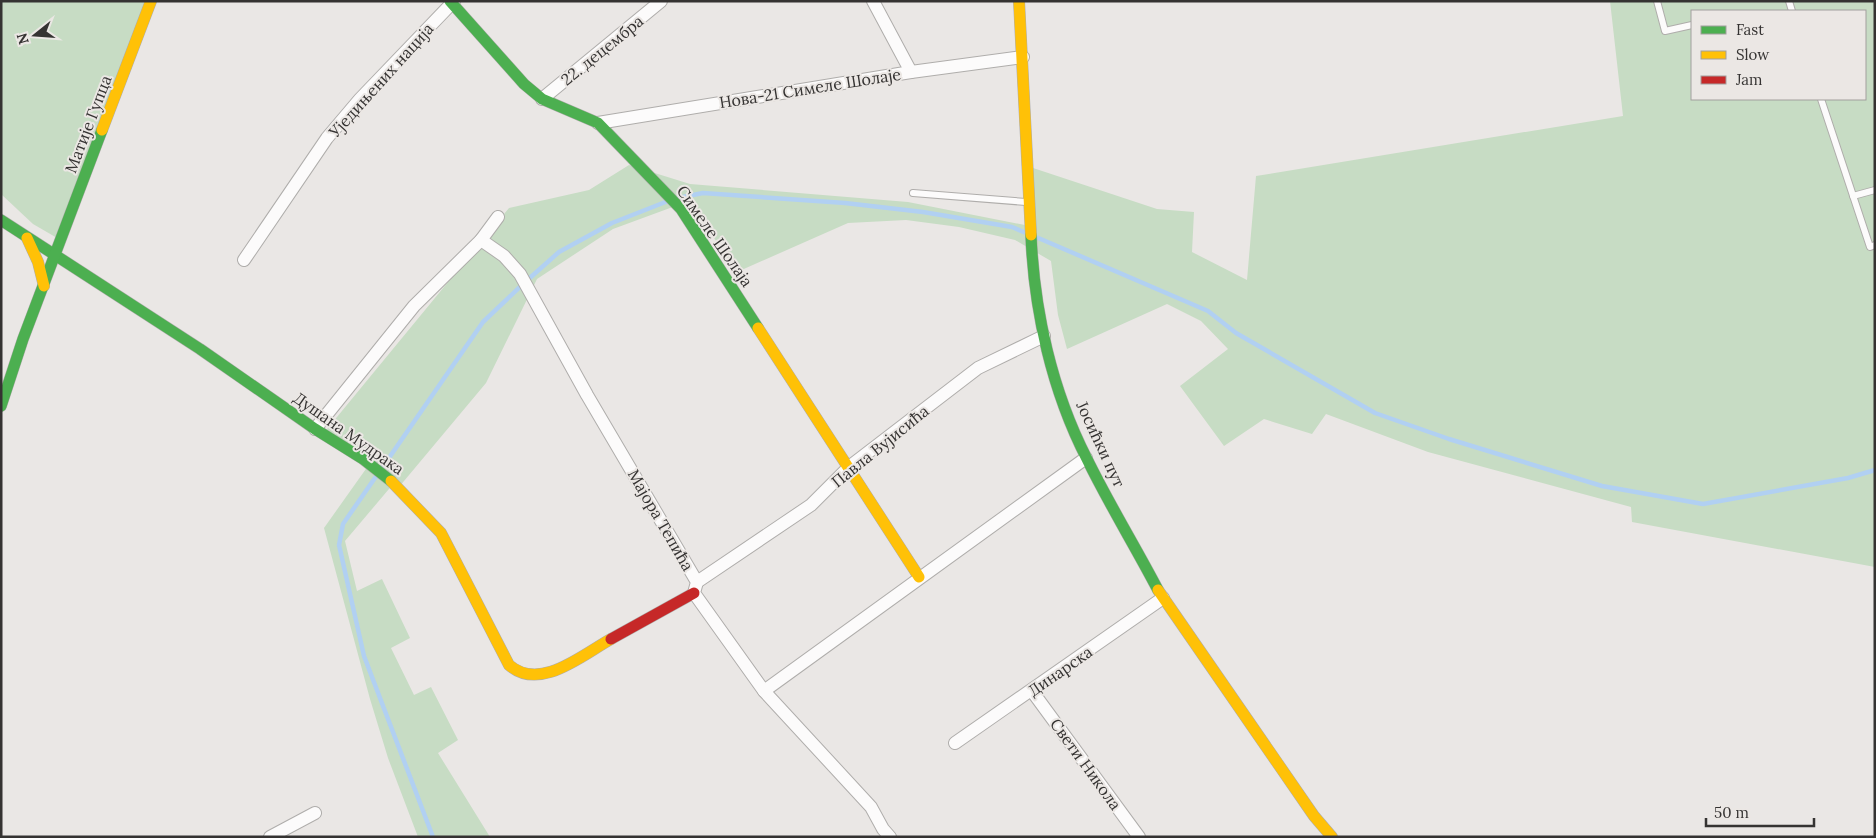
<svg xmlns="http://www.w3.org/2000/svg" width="1876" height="838" font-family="Lora,serif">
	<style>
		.green { fill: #c7dcc4; fill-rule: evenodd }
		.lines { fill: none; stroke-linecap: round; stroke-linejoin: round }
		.stream { stroke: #b1d0f2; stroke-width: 4.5 }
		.lane-casing { stroke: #afadab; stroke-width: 8 }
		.street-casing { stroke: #afadab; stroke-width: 14 }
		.fast-casing { stroke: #afadab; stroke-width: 12 }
		.slow-casing { stroke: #afadab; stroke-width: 12 }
		.jam-casing { stroke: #afadab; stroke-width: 12 }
		.lane { stroke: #fcfbfb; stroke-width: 6 }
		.street { stroke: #fcfbfb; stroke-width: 12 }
		.fast { stroke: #4caf50; stroke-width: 11 }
		.slow { stroke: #ffc107; stroke-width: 11 }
		.jam { stroke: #c62828; stroke-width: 11 }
		.labels { text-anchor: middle; stroke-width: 4; stroke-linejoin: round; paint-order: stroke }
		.street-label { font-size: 16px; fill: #353332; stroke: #ebe7e4 }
	</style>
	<rect width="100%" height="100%" fill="#eae7e5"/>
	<!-- green -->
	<g class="green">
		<polygon points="1,1 146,1 64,242 33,224 1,194"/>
		<path d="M1610,1H1875V567L1632,522L1631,507L1428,452L1326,414L1312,434L1264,419L1224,446L1180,386L1228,349L1201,321L1167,304L1067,349L1058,315L1051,261L1015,240L959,227L906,220L848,223L737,272L689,201L613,229L537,279L486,383L399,487L394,483L345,541L357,591L382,579L410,638L391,648L414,695L431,687L458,740L438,753L490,837H418L388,758L370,699L324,528L368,466L323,434L509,208L589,190L629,165L690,184L908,202L1030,226L1027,166L1157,209L1194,212L1192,252L1247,280L1256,176L1623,116ZM1692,11H1865V99H1692Z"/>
	</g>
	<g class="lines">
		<!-- stream -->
		<g class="stream">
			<polyline points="678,198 703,193 845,203 923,212 1012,227 1026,233"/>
			<polyline points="1036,237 1208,311 1236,333 1375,413 1449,439 1602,486 1703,504 1848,478 1875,470"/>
			<polyline points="382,468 483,322 523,284 559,252 612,223 668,201"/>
			<polyline points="377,475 343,524 339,545 364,656 433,837"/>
		</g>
		<defs>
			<g id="lane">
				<polyline points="1657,1 1665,31 1692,25"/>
				<polyline points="1789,1 1792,11"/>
				<polyline points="1821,99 1870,247 1875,245"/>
				<polyline points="913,193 1026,202"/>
				<polyline points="1853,196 1875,190"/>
			</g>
			<g id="street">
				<polyline points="873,1 911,72"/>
				<polyline points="542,99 661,1"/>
				<polyline points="598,123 911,72 1023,57"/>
				<polyline points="481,240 504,256 520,274 587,395 697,582 694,593 764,691 871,807 883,829 890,837"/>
				<polyline points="244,260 327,138 360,99 454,1"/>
				<polyline points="315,429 414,306 481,240 498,217"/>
				<polyline points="697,582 811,505 849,467 978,368 1044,336"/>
				<polyline points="764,691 1086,458"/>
				<polyline points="1032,691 1139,837"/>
				<polyline points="955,743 1163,598"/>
				<polyline points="270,837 315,813"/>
			</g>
			<g id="fast">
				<polyline points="450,1 524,84 542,99 598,123 681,209 758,328"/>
				<polyline points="1,220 200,349 315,429 363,459 391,481"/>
				<path d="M1031,235C1034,311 1052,391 1087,459C1109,504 1135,546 1158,590"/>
				<polyline points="1,406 23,339 102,130"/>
			</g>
			<g id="slow">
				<polyline points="1019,1 1031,235"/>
				<polyline points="102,130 151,1"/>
				<polyline points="27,238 38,262 44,286"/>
				<polyline points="758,328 919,577"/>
				<path d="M391,481L441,533L509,665C540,692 582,655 611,639"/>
				<polyline points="1158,590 1314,816 1332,837"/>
			</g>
			<polyline id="jam" points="611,639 694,593"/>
		</defs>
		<!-- lane casing -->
		<use href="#lane" class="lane-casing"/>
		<!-- street casing -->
		<use href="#street" class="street-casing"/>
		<!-- fast casing -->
		<use href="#fast" class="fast-casing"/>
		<!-- slow casing -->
		<use href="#slow" class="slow-casing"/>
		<!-- jam casing -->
		<use href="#jam" class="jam-casing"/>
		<!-- lane -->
		<use href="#lane" class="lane"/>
		<!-- street -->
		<use href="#street" class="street"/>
		<!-- fast -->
		<use href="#fast" class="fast"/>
		<!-- slow -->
		<use href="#slow" class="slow"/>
		<!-- jam -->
		<use href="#jam" class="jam"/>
	</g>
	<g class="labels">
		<!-- street labels -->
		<g class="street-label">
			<text transform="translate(602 50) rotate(-39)" y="6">22. децембра</text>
			<text transform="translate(381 80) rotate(-48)" y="6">Уједињених нација</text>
			<text transform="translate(810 88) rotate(-9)" y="6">Нова-21 Симеле Шолаје</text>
			<text transform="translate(88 124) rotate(-69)" y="6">Матије Гупца</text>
			<text transform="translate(715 236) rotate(55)" y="6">Симеле Шолаја</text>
			<text transform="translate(349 433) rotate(35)" y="6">Душана Мудрака</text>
			<text transform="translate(1101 444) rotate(65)" y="6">Јосићки пут</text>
			<text transform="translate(880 446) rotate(-39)" y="6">Павла Вујисића</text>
			<text transform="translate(661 520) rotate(60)" y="6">Мајора Тепића</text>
			<text transform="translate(1060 671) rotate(-35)" y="6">Динарска</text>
			<text transform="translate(1086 764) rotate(54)" y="6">Свети Никола</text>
		</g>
	</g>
	<!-- border -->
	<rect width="1876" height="838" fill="none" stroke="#353332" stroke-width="5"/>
	<!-- legend -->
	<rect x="1691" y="10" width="175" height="90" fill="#ebe7e4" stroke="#a29f9d"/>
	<rect x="1701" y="26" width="25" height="8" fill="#4caf50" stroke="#a29f9d"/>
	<text x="1736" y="35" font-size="15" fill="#353332">Fast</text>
	<rect x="1701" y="51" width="25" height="8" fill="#ffc107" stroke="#a29f9d"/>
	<text x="1736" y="60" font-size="15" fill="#353332">Slow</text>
	<rect x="1701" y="76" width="25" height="8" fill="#c62828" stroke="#a29f9d"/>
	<text x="1736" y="85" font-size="15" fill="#353332">Jam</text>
	<!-- north arrow -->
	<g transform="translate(35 35) rotate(253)" stroke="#ebe7e4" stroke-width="4" paint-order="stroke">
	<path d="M0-4L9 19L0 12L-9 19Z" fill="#353332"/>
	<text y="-8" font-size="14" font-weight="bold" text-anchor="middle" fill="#353332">N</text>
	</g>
	<!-- scale -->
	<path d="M1706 818v8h108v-8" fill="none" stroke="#353332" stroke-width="2.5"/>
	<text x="1714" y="818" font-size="15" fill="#353332" stroke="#ebe7e4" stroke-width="4" paint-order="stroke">50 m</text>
</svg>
